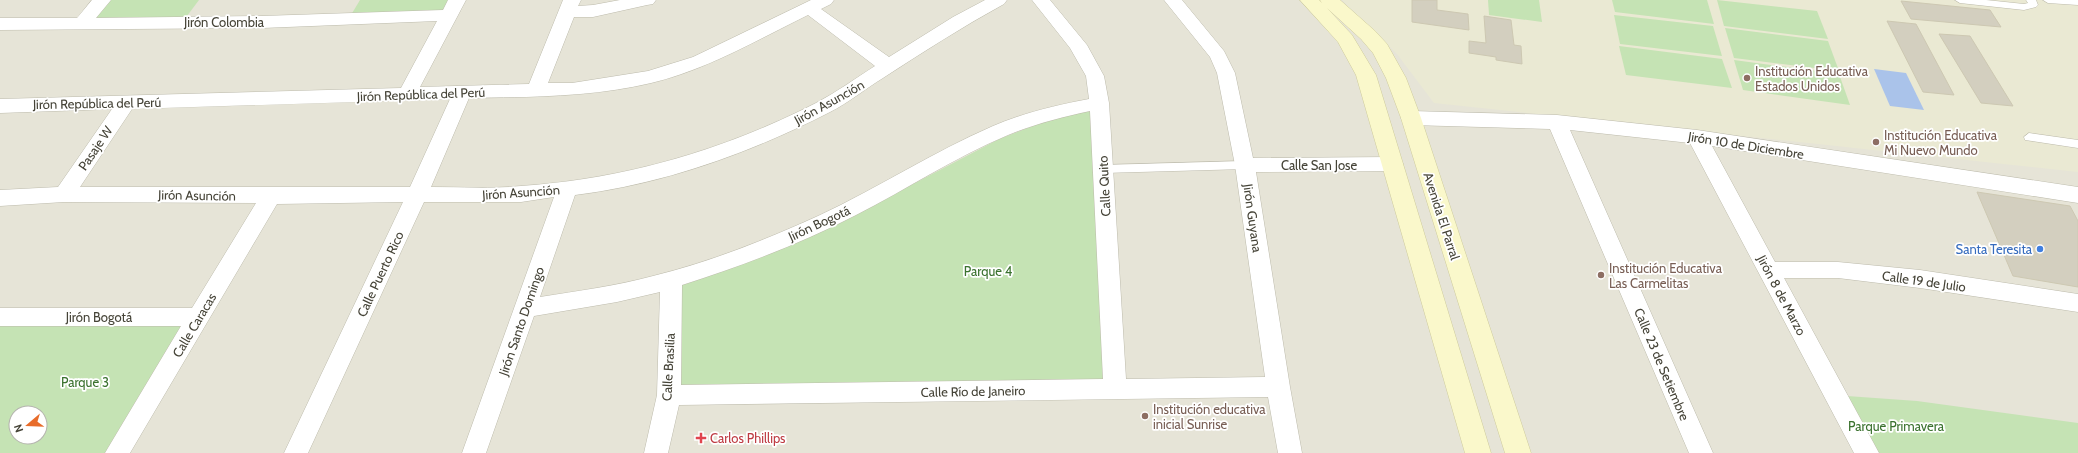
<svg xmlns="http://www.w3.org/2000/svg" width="2078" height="453" font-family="Cabin,sans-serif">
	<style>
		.residential { fill: #e6e4d7; fill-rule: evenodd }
		.education { fill: #eae9d3 }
		.green { fill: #c5e3b4; fill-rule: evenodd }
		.water { fill: #aac3ea }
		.building { fill: #d3cfbf; stroke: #cdc8b2 }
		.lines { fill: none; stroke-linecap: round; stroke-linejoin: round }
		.lane-casing { stroke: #bdbbac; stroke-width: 1 }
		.street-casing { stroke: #bdbbac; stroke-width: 1 }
		.secondary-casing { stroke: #cecb9b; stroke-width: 1 }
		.lane { fill: #fff; fill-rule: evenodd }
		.street { fill: #fff; fill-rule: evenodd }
		.secondary { fill: #faf8cb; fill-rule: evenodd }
		.education-dot { fill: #8d6e63; stroke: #fff; stroke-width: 1.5 }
		.shop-dot { fill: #3f7fe0; stroke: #fff; stroke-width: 1.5 }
		.health-dot { fill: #e0444e; stroke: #fff; stroke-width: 1.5 }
		.labels { text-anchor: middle; stroke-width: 3.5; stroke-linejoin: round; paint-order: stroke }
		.street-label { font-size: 13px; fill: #454337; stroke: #fff }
		.education-label { font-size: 13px; fill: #785e54; stroke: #fff; text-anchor: start }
		.shop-label { font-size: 13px; fill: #366cbe; stroke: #fff; text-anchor: end }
		.park-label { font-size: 13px; fill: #3b722f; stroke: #fff }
		.health-label { font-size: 13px; fill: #be3a42; stroke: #fff; text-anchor: start }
	</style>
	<rect width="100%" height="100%" fill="#f3f2e8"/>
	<!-- residential -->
	<path class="residential" d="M0,0H2078V453H0ZM16,413H40V437H16Z"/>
	<!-- education -->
	<polygon class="education" points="1342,0 2075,0 2078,4 2078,172 1434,103 1397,54"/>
	<!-- green -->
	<g class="green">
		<polygon points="109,0 199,0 184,20 93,19"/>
		<polygon points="360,0 452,0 446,12 351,15"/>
		<polygon points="1488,0 1539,0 1542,22 1489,15"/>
		<polygon points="1612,0 1707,0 1714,24 1615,12"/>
		<polygon points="1717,0 1817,11 1828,39 1724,26"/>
		<polygon points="1614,15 1713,26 1722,56 1620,44"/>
		<polygon points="1725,28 1828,41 1839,71 1734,58"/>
		<polygon points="1619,46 1722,59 1732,88 1626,75"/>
		<polygon points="1734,60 1839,74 1850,105 1743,90"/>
		<polygon points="1091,110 1105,382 678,386 682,285 772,253 831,227 999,139 1048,120"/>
		<path d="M0,326H181L105,453H0ZM16,413H40V437H16Z"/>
		<polygon points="1847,396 1917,401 2078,423 2078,453 1878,453"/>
	</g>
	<!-- water -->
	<polygon class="water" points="1874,69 1906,73 1924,110 1890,106"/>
	<!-- building -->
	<g class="building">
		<polygon points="1412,0 1437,0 1437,10 1468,14 1469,30 1412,22"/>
		<polygon points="1901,1 1990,10 2001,27 1911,19"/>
		<polygon points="1484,16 1511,20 1514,45 1521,46 1522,64 1496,60 1496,57 1469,53 1469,41 1486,43"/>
		<polygon points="1887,21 1916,24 1954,95 1923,92"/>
		<polygon points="1939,34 1970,36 2013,106 1981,103"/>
		<polygon points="1977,192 2070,206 2078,221 2078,287 2013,276"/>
	</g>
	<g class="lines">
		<defs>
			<g id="lane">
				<polygon points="1955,0 1986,0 2024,4 2028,3 2026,0 2036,0 2038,5 2036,7 2024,10 1960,3"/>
				<polygon points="2043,0 2078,0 2078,5 2048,3"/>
				<polygon points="2029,133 2078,140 2078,148 2025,140 2024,137"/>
				<polygon points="1245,161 1250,165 1245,169 1103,173 1098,169 1103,165"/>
			</g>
			<g id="street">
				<path d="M92,0H111L96,18L262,16L443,10L448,0H466L420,87L529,84L563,0H581L578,6L593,5L620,0H656L653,4L647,5L593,17H574L548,83H572L648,71L693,57L811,0H834L831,4L821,9L889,57L953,17L985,0H1007L1004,4C962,27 923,52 883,78C865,89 848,103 830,112C750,153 664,184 575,195L540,297C578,291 616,286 653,276C710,262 765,240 818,216C878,188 933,152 993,126C1023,113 1057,105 1089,99L1086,76L1070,48L1032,0H1050L1087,45L1104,76L1109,103L1126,379L1265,377L1235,165L1217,73L1210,57L1164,0H1182L1224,51L1235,73L1253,158L1393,157L1400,159L1403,164L1400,169L1393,171L1256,172L1290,387L1302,453H1278L1268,397L679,405L668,453H644L657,395L660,292L617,302L534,316L486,453H462L554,197L521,202H424L308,453H284L403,202L277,204L130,453H105L181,326H0V308H192L256,203L64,202L0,206V190L58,187L112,109L0,113V99L401,88L437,21L262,28L0,30V18H77ZM808,15L875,66C856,78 837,92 816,103C724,150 625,179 521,186C491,189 461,187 431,187L469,98C530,97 592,97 651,83C706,70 757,40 808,15ZM450,99L410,187H80L132,109ZM1090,111L1103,379L681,385L682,285C741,266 800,244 856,215C907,189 955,157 1008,135C1035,124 1062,117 1090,111Z"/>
				<polygon points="1411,111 1557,115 1697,130 2078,187 2078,203 1712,146 1775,262 1838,262 1920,270 2078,294 2078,312 1920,288 1838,278 1784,278 1879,453 1854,453 1690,143 1570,130 1713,453 1689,453 1550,129 1411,125 1404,123 1401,118 1404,113"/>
			</g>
			<polygon id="secondary" points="1300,0 1319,0 1322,3 1320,0 1340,0 1375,31 1387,44 1406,78 1421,118 1531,453 1505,453 1401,118 1386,78 1373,53 1361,39 1327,8 1352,35 1376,75 1491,453 1465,453 1356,75 1338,42"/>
		</defs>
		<!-- lane casing -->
		<use href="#lane" class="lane-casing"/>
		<!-- street casing -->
		<use href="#street" class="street-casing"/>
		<!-- secondary casing -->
		<use href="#secondary" class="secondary-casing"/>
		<!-- lane -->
		<use href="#lane" class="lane"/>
		<!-- street -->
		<use href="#street" class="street"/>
		<!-- secondary -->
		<use href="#secondary" class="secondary"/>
	</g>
	<!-- markers -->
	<g class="education-dot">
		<circle cx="1747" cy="78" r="4"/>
		<circle cx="1876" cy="142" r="4"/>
		<circle cx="1601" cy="275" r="4"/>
		<circle cx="1145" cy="416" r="4"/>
	</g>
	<circle class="shop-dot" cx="2040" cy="249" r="4"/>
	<path class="health-dot" d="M699 432h4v4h4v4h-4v4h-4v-4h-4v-4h4z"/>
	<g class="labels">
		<!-- street labels -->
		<g class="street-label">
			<text x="224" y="27">Jirón Colombia</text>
			<text transform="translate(421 94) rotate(-2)" y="5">Jirón República del Perú</text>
			<text transform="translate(829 102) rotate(-29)" y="5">Jirón Asunción</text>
			<text transform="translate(97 103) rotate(-1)" y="5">Jirón República del Perú</text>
			<text transform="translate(1746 145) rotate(9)" y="5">Jirón 10 de Diciembre</text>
			<text transform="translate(95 148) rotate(-56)" y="5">Pasaje W</text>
			<text x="1319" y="170">Calle San Jose</text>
			<text transform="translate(1104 186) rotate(-93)" y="5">Calle Quito</text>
			<text transform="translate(521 192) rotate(-4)" y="5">Jirón Asunción</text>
			<text transform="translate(197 195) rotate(1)" y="5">Jirón Asunción</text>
			<text transform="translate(1442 216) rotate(72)" y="5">Avenida El Parral</text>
			<text transform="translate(1253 218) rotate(82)" y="5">Jirón Guyana</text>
			<text transform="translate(819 223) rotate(-25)" y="5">Jirón Bogotá</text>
			<text transform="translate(380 274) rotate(-65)" y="5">Calle Puerto Rico</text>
			<text transform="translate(1924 281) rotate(8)" y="5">Calle 19 de Julio</text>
			<text transform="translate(1782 295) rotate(62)" y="5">Jirón 8 de Marzo</text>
			<text x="99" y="322">Jirón Bogotá</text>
			<text transform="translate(521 321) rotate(-71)" y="5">Jirón Santo Domingo</text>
			<text transform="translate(194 325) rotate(-59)" y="5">Calle Caracas</text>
			<text transform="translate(1662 364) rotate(67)" y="5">Calle 23 de Setiembre</text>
			<text transform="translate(668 367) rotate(-87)" y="5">Calle Brasilia</text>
			<text transform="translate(973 391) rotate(-1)" y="5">Calle Río de Janeiro</text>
		</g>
		<!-- education labels -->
		<g class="education-label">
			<text x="1755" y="76">Institución Educativa<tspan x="1755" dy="15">Estados Unidos</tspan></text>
			<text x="1884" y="140">Institución Educativa<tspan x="1884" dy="15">Mi Nuevo Mundo</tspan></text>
			<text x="1609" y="273">Institución Educativa<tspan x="1609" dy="15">Las Carmelitas</tspan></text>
			<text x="1153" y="414">Institución educativa<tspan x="1153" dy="15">inicial Sunrise</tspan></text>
		</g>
		<!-- shop labels -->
		<g class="shop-label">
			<text x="2032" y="254">Santa Teresita</text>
		</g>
		<!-- park labels -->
		<g class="park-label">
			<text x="988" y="276">Parque 4</text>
			<text x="85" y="387">Parque 3</text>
			<text x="1896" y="431">Parque Primavera</text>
		</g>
		<!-- health labels -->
		<g class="health-label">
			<text x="710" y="443">Carlos Phillips</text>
		</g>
	</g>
	<!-- north arrow -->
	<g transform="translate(28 425) rotate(251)"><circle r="19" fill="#ffffff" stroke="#b5b4af"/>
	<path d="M0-3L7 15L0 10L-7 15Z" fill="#e86c2a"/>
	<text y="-6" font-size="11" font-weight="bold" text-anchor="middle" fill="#454337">N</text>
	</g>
</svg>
